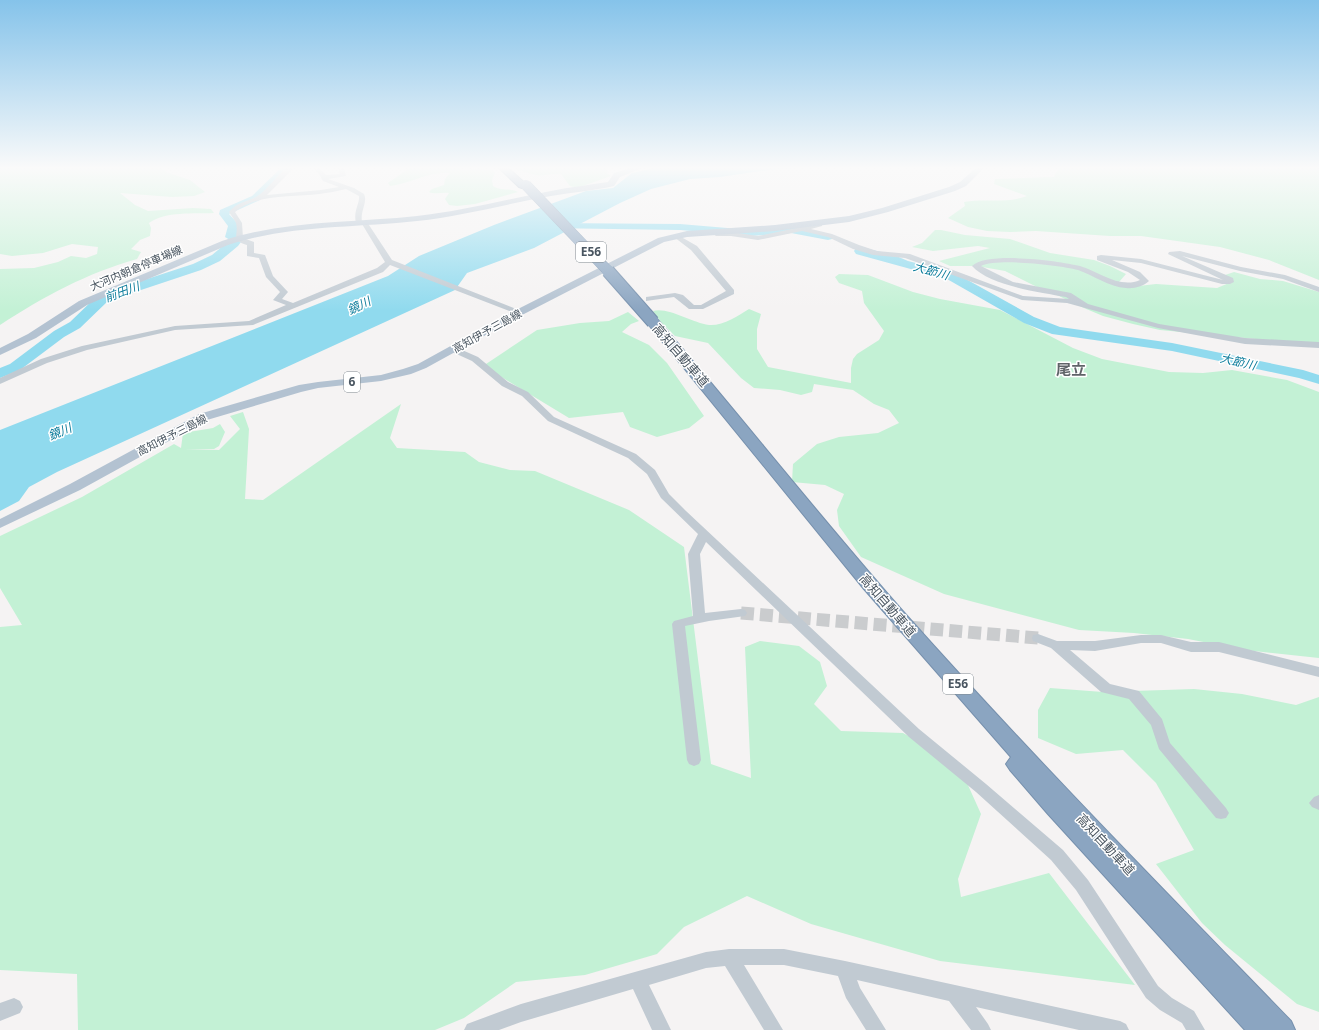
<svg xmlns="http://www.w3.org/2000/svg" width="1319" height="1030" font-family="'Open Sans','Noto Sans JP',sans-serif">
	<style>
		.green { fill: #c3f1d5 }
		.water { fill: #90daee }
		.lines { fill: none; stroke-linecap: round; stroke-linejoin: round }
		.river { fill: #90daee; fill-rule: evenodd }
		.minor-tunnel { stroke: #caccce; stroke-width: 13; stroke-dasharray: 13 6; stroke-linecap: butt }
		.highway-casing { stroke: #7690ad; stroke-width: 2 }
		.minor { fill: #c1cad2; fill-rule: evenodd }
		.major { fill: #b3c2d1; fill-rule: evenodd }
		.highway { fill: #8ba5c1; fill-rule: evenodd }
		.highway-bridge-far1-casing { stroke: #7690ad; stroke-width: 11; stroke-linecap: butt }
		.highway-bridge-casing { stroke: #7690ad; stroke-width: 14; stroke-linecap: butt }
		.highway-bridge-far1 { stroke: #8ba5c1; stroke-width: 10 }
		.highway-bridge { stroke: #8ba5c1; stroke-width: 12 }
		.labels { text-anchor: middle; stroke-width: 3; stroke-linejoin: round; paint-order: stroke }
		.far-street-label { font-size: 11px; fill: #4a5661; stroke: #fff }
		.shield { fill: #fff; stroke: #808990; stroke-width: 1 }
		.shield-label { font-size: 12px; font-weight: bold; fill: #4a5661 }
		.far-water-label { font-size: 12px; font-style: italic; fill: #0c7c9b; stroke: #fff }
		.street-label { font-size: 13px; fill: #4a5661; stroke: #fff }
		.quarter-label { font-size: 15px; font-weight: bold; fill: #5f6368; stroke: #fff }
	</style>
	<rect width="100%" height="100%" fill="#f5f3f3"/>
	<!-- green -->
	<g class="green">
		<path d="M0,167H161L166,172L190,180L205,192L194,196L172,197L120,193L135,205L148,211L193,208L211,209L214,213C194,214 165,211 149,223L151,228L150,236L140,240L131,249L141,252L137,259C87,273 43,297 0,325V269L34,268L58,262L71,256L86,258L97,254L98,247L72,244L43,253L12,256L0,254Z"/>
		<path d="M411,167H459L460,170L477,169L493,170L495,173L492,180L493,186C500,191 510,188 518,192L475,204L457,206L449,205L445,199L449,193C442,192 436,195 429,192L432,189L444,185L445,179L450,173C428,171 410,184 390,186L388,183Z"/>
		<path d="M518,167H608L607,173L611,176L577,188L570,186L561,174C553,173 545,176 537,175C530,174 524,171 517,170Z"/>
		<path d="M1058,167H1319V280L1269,260L1220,247L1141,236H1110L1036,231L1010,232L987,231L968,227L948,218L965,206L964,202C985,198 1006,204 1027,196L994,184L995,179L1054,177L1058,169Z"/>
		<polygon points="935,230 941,230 965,235 1010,239 1050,253 1094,260 1110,266 1126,274 1119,282 1130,287 1156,284 1217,288 1229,283 1225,275 1234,272 1260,279 1283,281 1319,292 1319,345 1160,330 1133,324 1103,316 1084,308 1059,296 1037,287 1005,271 977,266 950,266 939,261 990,248 978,246 933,251 912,247 922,243"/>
		<path d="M839,274L868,275L913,292L940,299L1000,310L1073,348L1102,359L1169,372L1203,373L1232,370L1287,380L1319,392V658L1245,650L1188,639L1134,633L1079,630L944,594L861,557L839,526L837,510L844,494L825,485L792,482L793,464L817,444L839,437L878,433L899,423L889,410L874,404L853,390L814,384L812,392L801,395L780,390L754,388L741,378L708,343L675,336L660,321L653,311C669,307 692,323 709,325C723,326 738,316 749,309L761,314L757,329V349L768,367L851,383V368L853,359L857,354L879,340L884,331L864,303L862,291L839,283L835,277Z"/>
		<polygon points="628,312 639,321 631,324 622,332 649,345 667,363 704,416 689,428 657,437 630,427 623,412 569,418 483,366 537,330 580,323 609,321"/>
		<polygon points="401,404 390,438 397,448 465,452 479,462 510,470 535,471 629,510 684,547 711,764 751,778 745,647 760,641 799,646 820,662 827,686 814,704 841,731 903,733 958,763 981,814 958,879 961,897 1049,873 1135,985 940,961 811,924 747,896 684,927 657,954 585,975 516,982 464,1018 435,1030 78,1030 77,974 0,970 0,627 22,625 0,588 0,536 82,497 174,444 181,448 183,433 213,428 220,424 225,432 219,446 214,449 185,449 219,450 240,429 230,416 243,412 249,429 245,499 263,500"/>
		<polygon points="1050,688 1103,692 1194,689 1242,694 1296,705 1319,697 1319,1012 1297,1004 1225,945 1202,923 1156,864 1194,850 1156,783 1123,750 1076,754 1038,738 1038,710"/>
	</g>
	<!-- water -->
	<polygon class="water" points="658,167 811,167 768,170 720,177 690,179 651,189 620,203 534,248 467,273 455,290 57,472 29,487 19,501 0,511 0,430 388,276 419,256 494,225 586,191 613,188 632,173"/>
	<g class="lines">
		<!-- river -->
		<g class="river">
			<polygon points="282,167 292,167 260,200 229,214 240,226 236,239 241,242 238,246 220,261 201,270 108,301 80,328 64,337 20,370 0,378 0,368 10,364 54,331 70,322 98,295 193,264 212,255 230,240 225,237 228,226 219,214 220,210 252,196"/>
			<polygon points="551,223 680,224 751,230 791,227 828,234 832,235 834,237 832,239 828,240 791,233 751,236 680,230 547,228 545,226"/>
			<polygon points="860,247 894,255 908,261 955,273 1034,317 1060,327 1172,343 1303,370 1319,375 1319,384 1299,378 1172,351 1052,334 1024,323 947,279 856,254 854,251 856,248"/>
		</g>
		<!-- minor-tunnel -->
		<polyline class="minor-tunnel" points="741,613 1038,638"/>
		<defs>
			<g id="highway">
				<polygon points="498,167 507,167 527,185 522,188 519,187"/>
				<path d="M653,318L657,319C742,418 822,520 908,617C1032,756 1162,888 1291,1021L1295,1030H1245L1048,814L1010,770L1006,764L1011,757L864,589L649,325L647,322L649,319Z"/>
			</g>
		</defs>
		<!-- highway casing -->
		<use href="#highway" class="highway-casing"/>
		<!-- minor -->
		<g class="minor">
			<path d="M288,167H295L267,195L321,190L339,187L323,181L319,174L312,167H318L326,175L340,174L338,167H344L346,176L328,179L354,188L364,194C368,202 360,211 362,222H367L392,260L524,312L520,314H517L390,265L383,272L253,325L175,330L87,350L47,363L0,384V378L41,359L82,346L175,326L249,321L286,305L273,300L280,292L266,277L259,258L247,256V245C230,240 239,235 236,223C234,219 231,215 229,212C236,203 246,202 256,197C269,189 276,175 288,167ZM346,189L359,196C360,203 353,211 356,223L359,225L362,224L385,262L377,268L293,303L282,299L288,292L273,276L265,255L254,253V242L243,238L242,223L235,212C255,194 293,197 319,194C328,193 337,191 346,189Z"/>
			<polygon points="473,167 483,167 480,169"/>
			<path d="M818,221L822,224V226L811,229L832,234L859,245L877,251L910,254L1023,296L1069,299L1066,297C1040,292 990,286 972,266C987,251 1060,261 1080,266C1099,272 1120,289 1140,280L1128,272L1097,260V256L1101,255L1141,259L1223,280L1168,254L1169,252L1180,251L1241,267L1285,275L1319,287V292L1283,279L1240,271L1182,256L1233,278L1234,282L1230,284H1222L1141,263L1112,260L1140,272L1149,281C1144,286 1134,289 1126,288C1109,287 1093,275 1078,270C1059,265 997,258 981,266L1013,282L1071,293L1088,304L1159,324L1245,338L1319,342V348L1245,344L1158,328L1067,303L1022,300L905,258L873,255L853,249L828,237L802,231L758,240L731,236H716L713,234L716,232H731L758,236L815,224L816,222Z"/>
			<polygon points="676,234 697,246 734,290 734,294 703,309 689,309 674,297 646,301 646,297 675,293 683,295 694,305 701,305 726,291 691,250 674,237 674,235"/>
			<polygon points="453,346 478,357 508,382 528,392 554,417 636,454 655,470 669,494 686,511 919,729 986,784 1063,850 1088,880 1158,986 1172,998 1194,1011 1205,1030 1186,1030 1182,1023 1160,1010 1146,998 1076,890 1051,860 976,792 909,737 706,542 700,554 705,613 741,609 745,610 747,613 745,616 709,621 685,626 701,760 699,764 694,766 689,764 687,760 672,624 674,621 693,616 688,554 698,534 661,498 647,474 628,458 548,421 522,396 502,386 472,361 450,351 449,349 450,347"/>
			<polygon points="1038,634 1057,641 1095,641 1141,635 1161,635 1191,642 1219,642 1319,667 1319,677 1219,652 1191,652 1161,643 1141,643 1095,651 1070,650 1110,684 1139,691 1162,719 1170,743 1226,808 1229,813 1226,818 1221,819 1216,818 1159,749 1151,725 1129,699 1101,692 1051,648 1033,641 1032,638 1033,635"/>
			<polygon points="1319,795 1319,810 1312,807 1309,803 1314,797"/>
			<polygon points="729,949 784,949 845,961 1120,1021 1126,1024 1129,1030 1079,1030 976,1007 988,1024 991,1030 971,1030 949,1001 857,980 860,988 886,1030 866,1030 846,998 838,976 784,965 744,965 783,1030 764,1030 725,966 706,968 649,985 671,1030 652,1030 633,989 521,1022 499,1030 464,1030 467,1024 521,1004 706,952"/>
			<polygon points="14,998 20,1001 23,1007 20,1013 0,1021 0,1003"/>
		</g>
		<!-- major -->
		<g class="major">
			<path d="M634,167H645L620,177L614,186C593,191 572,192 551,196C506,204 462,216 417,221C354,228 288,225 228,245L87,305L36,338L0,355V348L28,334L79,301L222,241C284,220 352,223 417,216C462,211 507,199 551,191C570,187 589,185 608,182L614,173Z"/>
			<polygon points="977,167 985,167 966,186 955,191 888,212 849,222 775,231 687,237 664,242 524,314 426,368 411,374 381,381 318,388 301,392 207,420 80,490 0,528 0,519 70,484 199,414 299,385 318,382 381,375 403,369 418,364 516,310 658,238 687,231 775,225 849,216 882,208 949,187 960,182"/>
		</g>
		<!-- highway -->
		<use href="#highway" class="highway"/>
		<defs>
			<polyline id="highway-bridge-far1" points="526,185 609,272"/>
			<polyline id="highway-bridge" points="608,271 653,322"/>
		</defs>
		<!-- highway-bridge-far1 casing -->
		<use href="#highway-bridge-far1" class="highway-bridge-far1-casing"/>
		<!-- highway-bridge casing -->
		<use href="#highway-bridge" class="highway-bridge-casing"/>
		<!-- highway-bridge-far1 -->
		<use href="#highway-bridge-far1" class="highway-bridge-far1"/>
		<!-- highway-bridge -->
		<use href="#highway-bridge" class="highway-bridge"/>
	</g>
	<!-- sky -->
	<linearGradient id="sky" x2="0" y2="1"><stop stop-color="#85c3ea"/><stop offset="0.54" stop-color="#fafafa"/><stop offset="1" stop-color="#fafafa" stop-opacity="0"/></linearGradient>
	<rect width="1319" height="311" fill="url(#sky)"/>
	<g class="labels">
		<!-- far-street labels -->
		<g class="far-street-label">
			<text transform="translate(136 268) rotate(-23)" y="4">大河内朝倉停車場線</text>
			<text transform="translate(487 331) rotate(-29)" y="4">高知伊予三島線</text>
			<text transform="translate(172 435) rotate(-27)" y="4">高知伊予三島線</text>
		</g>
		<!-- shield labels -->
		<g class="shield">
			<rect x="576" y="242" width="30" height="20" rx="3"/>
			<rect x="344" y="372" width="16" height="20" rx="3"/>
			<rect x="943" y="674" width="30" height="20" rx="3"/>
		</g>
		<g class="shield-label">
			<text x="591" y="256">E56</text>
			<text x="352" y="386">6</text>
			<text x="958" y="688">E56</text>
		</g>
		<!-- far-water labels -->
		<g class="far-water-label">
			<text transform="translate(931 271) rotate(16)" y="4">大節川</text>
			<text transform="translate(122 292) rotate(-20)" y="4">前田川</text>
			<text transform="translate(359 306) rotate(-26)" y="4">鏡川</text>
			<text transform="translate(1238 362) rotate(13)" y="4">大節川</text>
			<text transform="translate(60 432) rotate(-23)" y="4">鏡川</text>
		</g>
		<!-- street labels -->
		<g class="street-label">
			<text transform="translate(681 355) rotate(49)" y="5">高知自動車道</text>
			<text transform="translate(888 605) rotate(49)" y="5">高知自動車道</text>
			<text transform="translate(1106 844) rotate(47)" y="5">高知自動車道</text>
		</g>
		<!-- quarter labels -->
		<g class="quarter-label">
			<text x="1071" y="375">尾立</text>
		</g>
	</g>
</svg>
